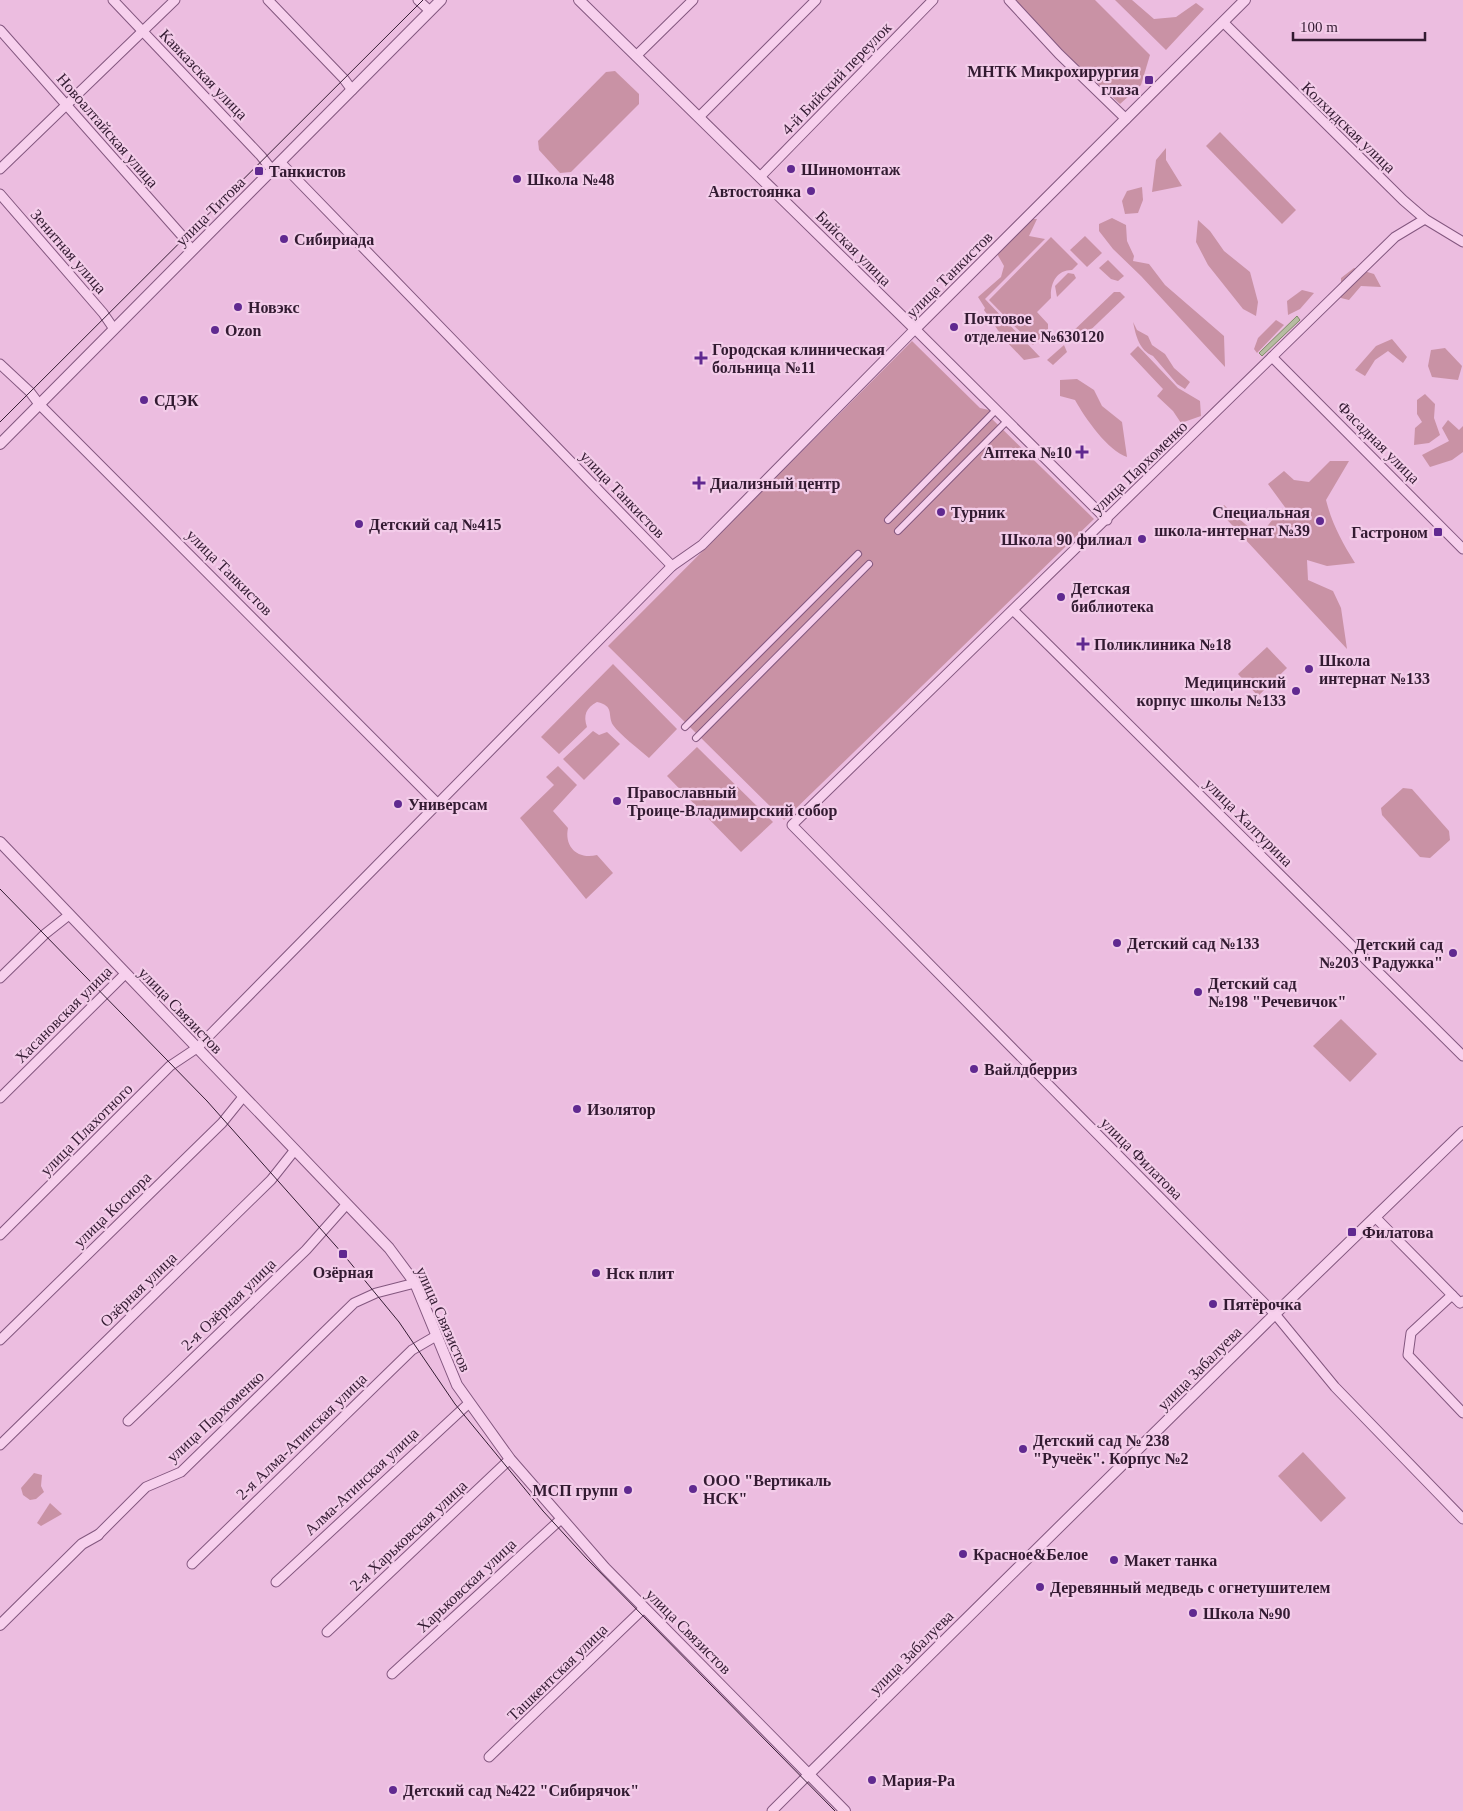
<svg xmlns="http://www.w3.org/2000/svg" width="1463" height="1811" font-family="'Times New Roman',serif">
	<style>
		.green { fill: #c992a5 }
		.water { fill: #b6bda1; stroke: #808a69 }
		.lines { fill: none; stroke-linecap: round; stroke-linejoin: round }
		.pedestrian-casing { stroke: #83577f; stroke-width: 8 }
		.minor-casing { stroke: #83577f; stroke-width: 11 }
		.tertiary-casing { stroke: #83577f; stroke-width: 12 }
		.pedestrian { stroke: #f7d0ed; stroke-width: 6 }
		.minor { stroke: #f7d0ed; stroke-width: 9 }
		.tertiary { stroke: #f7d0ed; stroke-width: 10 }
		.tram { stroke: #331b32; stroke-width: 1 }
		.poi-dot { fill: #602990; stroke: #f3cce9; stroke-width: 2 }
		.labels { text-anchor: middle; stroke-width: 4.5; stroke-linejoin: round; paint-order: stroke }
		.poi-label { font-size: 16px; font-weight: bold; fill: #331b32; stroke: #f3cce9; text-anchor: start }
		.street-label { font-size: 16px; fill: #331b32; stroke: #f3cce9 }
	</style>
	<rect width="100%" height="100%" fill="#ecbde0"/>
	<!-- green -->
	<g class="green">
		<polygon points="1015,0 1095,0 1150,55 1141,85 1120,104 1052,42"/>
		<polygon points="1115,0 1132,0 1154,19 1176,17 1196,3 1204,9 1166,50"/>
		<polygon points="615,71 639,94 639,104 571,172 560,173 539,150 538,141 606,72"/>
		<polygon points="1220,132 1296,210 1282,224 1206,146"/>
		<polygon points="1166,148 1166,160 1182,186 1152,192 1156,160"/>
		<polygon points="1142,187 1143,200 1138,213 1125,214 1122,201 1127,191"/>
		<polygon points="1112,218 1126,225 1127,241 1134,256 1133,261 1149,264 1165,285 1224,336 1225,367 1141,276 1113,249 1099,231 1099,224"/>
		<polygon points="1030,219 1037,219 1029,236 1045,239 985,299 1040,357 1024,360 1004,339 984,310 985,308 978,297 1001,277 1004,266 996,252"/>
		<polygon points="1198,220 1210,231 1224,251 1250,272 1258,302 1256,316 1243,309 1208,265 1196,242"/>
		<polygon points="1085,236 1102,253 1087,267 1070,250"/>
		<path d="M1051,237L1078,264L1072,270C1056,270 1050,284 1051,298L1037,312L1048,324V331L1033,345L989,300Z"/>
		<polygon points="1108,260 1124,276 1118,281 1111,279 1099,268"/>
		<polygon points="1354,268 1374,274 1381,287 1361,286 1349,300 1341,298 1341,278"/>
		<polygon points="1068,273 1074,274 1076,278 1057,297 1055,286"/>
		<polygon points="1302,290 1314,293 1300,309 1288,315 1287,301"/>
		<polygon points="1114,292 1120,292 1125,297 1078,342 1069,335"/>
		<polygon points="1276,320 1284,325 1257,353 1254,349 1258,338"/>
		<path d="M1133,322L1137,330L1148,336L1152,345L1165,354L1174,368L1190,382L1185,389L1177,384L1153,356C1139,350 1136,336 1133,322Z"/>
		<polygon points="1392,339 1407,357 1403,363 1388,351 1375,360 1365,376 1355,370 1376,346"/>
		<polygon points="912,341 980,408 989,410 989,416 1094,519 784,820 608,646"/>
		<polygon points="1064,345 1067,352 1053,365 1047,360"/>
		<polygon points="1138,346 1178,388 1200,401 1201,416 1181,423 1173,411 1157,396 1163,389 1130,354"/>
		<polygon points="1445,348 1462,366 1458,380 1432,377 1428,366 1431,350"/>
		<path d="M1077,379L1094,390L1102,406L1122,422L1127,457C1108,451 1085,418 1075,400L1060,396V380Z"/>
		<polygon points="1425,394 1435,404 1434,418 1440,435 1429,443 1414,445 1415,428 1422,422 1417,414 1417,400"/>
		<polygon points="1448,420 1459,430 1463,426 1463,452 1452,460 1430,467 1422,455 1449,441 1442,428"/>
		<path d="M1330,461H1349L1326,500C1332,524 1342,542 1355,563L1327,566L1307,560L1308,580L1333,591L1341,608L1347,649L1219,511L1224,505L1254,532L1265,529L1273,519L1287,510L1268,484L1284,471L1294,480L1309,482Z"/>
		<polygon points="1267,647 1287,668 1258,696 1238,674"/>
		<path d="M613,664L677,729L649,758C639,749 620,735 613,725C607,715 615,706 597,702C586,708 583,715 587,727L559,754L541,737Z"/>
		<polygon points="593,731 599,735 607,732 620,744 584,780 563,759"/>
		<polygon points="697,747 773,822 741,852 667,776"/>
		<path d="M558,766L577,785L553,811L568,828C564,847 578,860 597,855L613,873L586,899L520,818L554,785L546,777Z"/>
		<polygon points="1403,788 1412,789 1449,831 1450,840 1430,858 1420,857 1382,815 1381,808"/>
		<polygon points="1341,1019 1377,1054 1350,1082 1313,1046"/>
		<polygon points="1303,1452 1346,1498 1321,1522 1278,1476"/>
		<polygon points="34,1473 42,1475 41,1486 44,1492 36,1499 30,1500 23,1495 21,1488"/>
		<polygon points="50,1503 62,1514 41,1526 37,1523"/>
	</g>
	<!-- water -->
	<polygon class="water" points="1297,316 1300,320 1262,356 1259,353"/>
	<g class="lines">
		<defs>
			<g id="pedestrian">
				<polyline points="888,520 996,410"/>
				<polyline points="898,531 1007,421"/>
				<polyline points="685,727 858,554"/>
				<polyline points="696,738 869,564"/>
			</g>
			<g id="minor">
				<polyline points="113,0 261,156 272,170"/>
				<polyline points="268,0 344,79 352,90"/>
				<polyline points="418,0 430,11"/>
				<polyline points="1009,0 1059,54 1126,119"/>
				<polyline points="1223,22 1403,200 1425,219 1463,242"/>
				<polyline points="0,30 184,238 191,250"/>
				<polyline points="636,56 693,0"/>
				<polyline points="699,117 816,0"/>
				<polyline points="280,162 672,566"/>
				<polyline points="0,169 175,0"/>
				<polyline points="760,177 933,0"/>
				<polyline points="0,194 103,313 114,329"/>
				<polyline points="1425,219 1395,237 792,825 1275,1314 1335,1387 1463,1519"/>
				<polyline points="1272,357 1463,549"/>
				<polyline points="0,364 30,392 39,404 437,803"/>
				<polyline points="1013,610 1463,1056"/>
				<polyline points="0,978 45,934 69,915"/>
				<polyline points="0,1098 125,974"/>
				<polyline points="1375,1217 1460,1303 1463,1301"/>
				<polyline points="0,1235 170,1066 197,1048 672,566 702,545 915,329 1107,520"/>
				<polyline points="1452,1295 1411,1333 1408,1355 1463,1413"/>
				<polyline points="0,1340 222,1123 243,1097"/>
				<polyline points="128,1421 306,1250 346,1205"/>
				<polyline points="0,1445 271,1180 294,1151"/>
				<polyline points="98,1535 146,1487 181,1472 354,1303 376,1293 415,1283"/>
				<polyline points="192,1564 412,1350 436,1336"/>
				<polyline points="276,1582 468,1404"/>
				<polyline points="327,1632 510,1459"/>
				<polyline points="392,1674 561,1519"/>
				<polyline points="489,1757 644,1608"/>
				<polyline points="772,1811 809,1774"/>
			</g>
			<g id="tertiary">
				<polyline points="579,0 915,329 1245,0"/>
				<polyline points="0,444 441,0"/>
				<polyline points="0,842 389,1248 415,1283 457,1385 510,1459 605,1568 845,1811"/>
				<polyline points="0,1625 82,1544 98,1535"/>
				<polyline points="809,1774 1275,1314 1463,1132"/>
			</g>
		</defs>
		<!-- pedestrian casing -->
		<use href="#pedestrian" class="pedestrian-casing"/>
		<!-- minor casing -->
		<use href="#minor" class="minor-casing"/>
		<!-- tertiary casing -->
		<use href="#tertiary" class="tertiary-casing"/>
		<!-- pedestrian -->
		<use href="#pedestrian" class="pedestrian"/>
		<!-- minor -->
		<use href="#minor" class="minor"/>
		<!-- tertiary -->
		<use href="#tertiary" class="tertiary"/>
		<!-- tram -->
		<g class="tram">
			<polyline points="0,422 423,0"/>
			<polyline points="0,889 207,1101 343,1254 399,1322 455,1404 543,1511 587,1559 835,1811"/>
		</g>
	</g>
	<!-- markers -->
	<g class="poi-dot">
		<rect x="1144" y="75" width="10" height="10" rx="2.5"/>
		<circle cx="791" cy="169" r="5"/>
		<rect x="254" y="166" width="10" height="10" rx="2.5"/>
		<circle cx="517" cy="179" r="5"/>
		<circle cx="811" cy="191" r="5"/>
		<circle cx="284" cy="239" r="5"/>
		<circle cx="238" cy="307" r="5"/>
		<circle cx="954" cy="327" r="5"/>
		<circle cx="215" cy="330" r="5"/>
		<path d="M698.5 350.5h5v5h5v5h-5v5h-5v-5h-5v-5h5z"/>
		<circle cx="144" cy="400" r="5"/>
		<path d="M1079.5 444.5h5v5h5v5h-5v5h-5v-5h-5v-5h5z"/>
		<path d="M696.5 475.5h5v5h5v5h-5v5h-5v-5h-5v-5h5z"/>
		<circle cx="941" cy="512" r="5"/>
		<circle cx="1320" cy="521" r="5"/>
		<circle cx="359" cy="524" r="5"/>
		<rect x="1433" y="527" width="10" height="10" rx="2.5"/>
		<circle cx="1142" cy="539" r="5"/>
		<circle cx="1061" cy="597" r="5"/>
		<path d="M1080.5 636.5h5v5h5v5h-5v5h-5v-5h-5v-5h5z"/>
		<circle cx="1309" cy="669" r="5"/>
		<circle cx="1296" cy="691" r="5"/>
		<circle cx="617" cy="801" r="5"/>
		<circle cx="398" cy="804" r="5"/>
		<circle cx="1117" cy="943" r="5"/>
		<circle cx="1453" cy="953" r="5"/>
		<circle cx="1198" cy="992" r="5"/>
		<circle cx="974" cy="1069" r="5"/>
		<circle cx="577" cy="1109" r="5"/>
		<rect x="1347" y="1227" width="10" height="10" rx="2.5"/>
		<rect x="338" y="1249" width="10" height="10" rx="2.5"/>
		<circle cx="596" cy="1273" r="5"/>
		<circle cx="1213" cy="1304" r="5"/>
		<circle cx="1023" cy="1449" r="5"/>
		<circle cx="693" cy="1489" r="5"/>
		<circle cx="628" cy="1490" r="5"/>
		<circle cx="963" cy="1554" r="5"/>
		<circle cx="1114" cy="1560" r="5"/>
		<circle cx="1040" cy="1587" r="5"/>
		<circle cx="1193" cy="1613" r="5"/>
		<circle cx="872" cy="1780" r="5"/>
		<circle cx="393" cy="1790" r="5"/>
	</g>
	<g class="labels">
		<!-- poi labels -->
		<g class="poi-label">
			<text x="1139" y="77" text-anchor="end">МНТК Микрохирургия<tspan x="1139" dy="18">глаза</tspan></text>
			<text x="801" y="175">Шиномонтаж</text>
			<text x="269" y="177">Танкистов</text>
			<text x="527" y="185">Школа №48</text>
			<text x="801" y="197" text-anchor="end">Автостоянка</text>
			<text x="294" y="245">Сибириада</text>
			<text x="248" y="313">Новэкс</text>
			<text x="964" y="324">Почтовое<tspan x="964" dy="18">отделение №630120</tspan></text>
			<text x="225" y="336">Ozon</text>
			<text x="712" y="355">Городская клиническая<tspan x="712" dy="18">больница №11</tspan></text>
			<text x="154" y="406">СДЭК</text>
			<text x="1072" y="458" text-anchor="end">Аптека №10</text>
			<text x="710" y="489">Диализный центр</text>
			<text x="951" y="518">Турник</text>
			<text x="1310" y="518" text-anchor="end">Специальная<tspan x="1310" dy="18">школа-интернат №39</tspan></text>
			<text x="369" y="530">Детский сад №415</text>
			<text x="1428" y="538" text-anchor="end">Гастроном</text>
			<text x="1132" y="545" text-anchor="end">Школа 90 филиал</text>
			<text x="1071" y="594">Детская<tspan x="1071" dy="18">библиотека</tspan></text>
			<text x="1094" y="650">Поликлиника №18</text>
			<text x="1319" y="666">Школа<tspan x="1319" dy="18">интернат №133</tspan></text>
			<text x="1286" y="688" text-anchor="end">Медицинский<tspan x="1286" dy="18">корпус школы №133</tspan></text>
			<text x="627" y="798">Православный<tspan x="627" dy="18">Троице-Владимирский собор</tspan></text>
			<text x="408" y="810">Универсам</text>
			<text x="1127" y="949">Детский сад №133</text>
			<text x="1443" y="950" text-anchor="end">Детский сад<tspan x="1443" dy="18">№203 "Радужка"</tspan></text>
			<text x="1208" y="989">Детский сад<tspan x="1208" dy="18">№198 "Речевичок"</tspan></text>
			<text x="984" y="1075">Вайлдберриз</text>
			<text x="587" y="1115">Изолятор</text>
			<text x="1362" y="1238">Филатова</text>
			<text x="343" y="1278" text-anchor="middle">Озёрная</text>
			<text x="606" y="1279">Нск плит</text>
			<text x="1223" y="1310">Пятёрочка</text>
			<text x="1033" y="1446">Детский сад № 238<tspan x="1033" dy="18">"Ручеёк". Корпус №2</tspan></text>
			<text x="703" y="1486">ООО "Вертикаль<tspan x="703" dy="18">НСК"</tspan></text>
			<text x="618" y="1496" text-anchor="end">МСП групп</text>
			<text x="973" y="1560">Красное&amp;Белое</text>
			<text x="1124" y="1566">Макет танка</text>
			<text x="1050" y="1593">Деревянный медведь с огнетушителем</text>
			<text x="1203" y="1619">Школа №90</text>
			<text x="882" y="1786">Мария-Ра</text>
			<text x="403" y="1796">Детский сад №422 "Сибирячок"</text>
		</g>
		<!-- street labels -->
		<g class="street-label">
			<text transform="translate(204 74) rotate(46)" y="6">Кавказская улица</text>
			<text transform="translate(836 78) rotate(-46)" y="6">4-й Бийский переулок</text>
			<text transform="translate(1349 127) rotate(44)" y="6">Колхидская улица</text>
			<text transform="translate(108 130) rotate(49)" y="6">Новоалтайская улица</text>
			<text transform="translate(210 211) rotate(-45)" y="6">улица Титова</text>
			<text transform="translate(854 248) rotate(45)" y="6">Бийская улица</text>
			<text transform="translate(69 251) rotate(49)" y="6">Зенитная улица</text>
			<text transform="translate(949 274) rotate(-45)" y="6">улица Танкистов</text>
			<text transform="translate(1379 442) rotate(45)" y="6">Фасадная улица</text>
			<text transform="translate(1139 467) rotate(-44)" y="6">улица Пархоменко</text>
			<text transform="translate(623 494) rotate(46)" y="6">улица Танкистов</text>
			<text transform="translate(230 572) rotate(45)" y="6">улица Танкистов</text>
			<text transform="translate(1249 822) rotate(45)" y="6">улица Халтурина</text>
			<text transform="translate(181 1010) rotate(46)" y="6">улица Связистов</text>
			<text transform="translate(63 1014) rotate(-45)" y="6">Хасановская улица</text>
			<text transform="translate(86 1129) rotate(-45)" y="6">улица Плахотного</text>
			<text transform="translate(1142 1158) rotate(45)" y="6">улица Филатова</text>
			<text transform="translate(112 1209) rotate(-44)" y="6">улица Косиора</text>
			<text transform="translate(138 1289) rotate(-44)" y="6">Озёрная улица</text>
			<text transform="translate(228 1304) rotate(-44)" y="6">2-я Озёрная улица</text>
			<text transform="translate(444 1319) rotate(66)" y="6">улица Связистов</text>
			<text transform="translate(1199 1368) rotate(-45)" y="6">улица Забалуева</text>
			<text transform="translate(215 1416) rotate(-43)" y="6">улица Пархоменко</text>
			<text transform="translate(301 1436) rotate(-44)" y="6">2-я Алма-Атинская улица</text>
			<text transform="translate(361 1481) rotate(-43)" y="6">Алма-Атинская улица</text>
			<text transform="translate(408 1535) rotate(-43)" y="6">2-я Харьковская улица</text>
			<text transform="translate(466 1585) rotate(-43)" y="6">Харьковская улица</text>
			<text transform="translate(689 1631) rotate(45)" y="6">улица Связистов</text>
			<text transform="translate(911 1652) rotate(-45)" y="6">улица Забалуева</text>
			<text transform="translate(557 1672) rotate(-44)" y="6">Ташкентская улица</text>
		</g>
	</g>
	<!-- scale -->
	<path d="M1293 32v8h132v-8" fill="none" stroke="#331b32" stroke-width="2.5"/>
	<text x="1300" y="32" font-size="15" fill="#331b32" stroke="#f3cce9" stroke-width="4" paint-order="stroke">100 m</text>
</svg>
